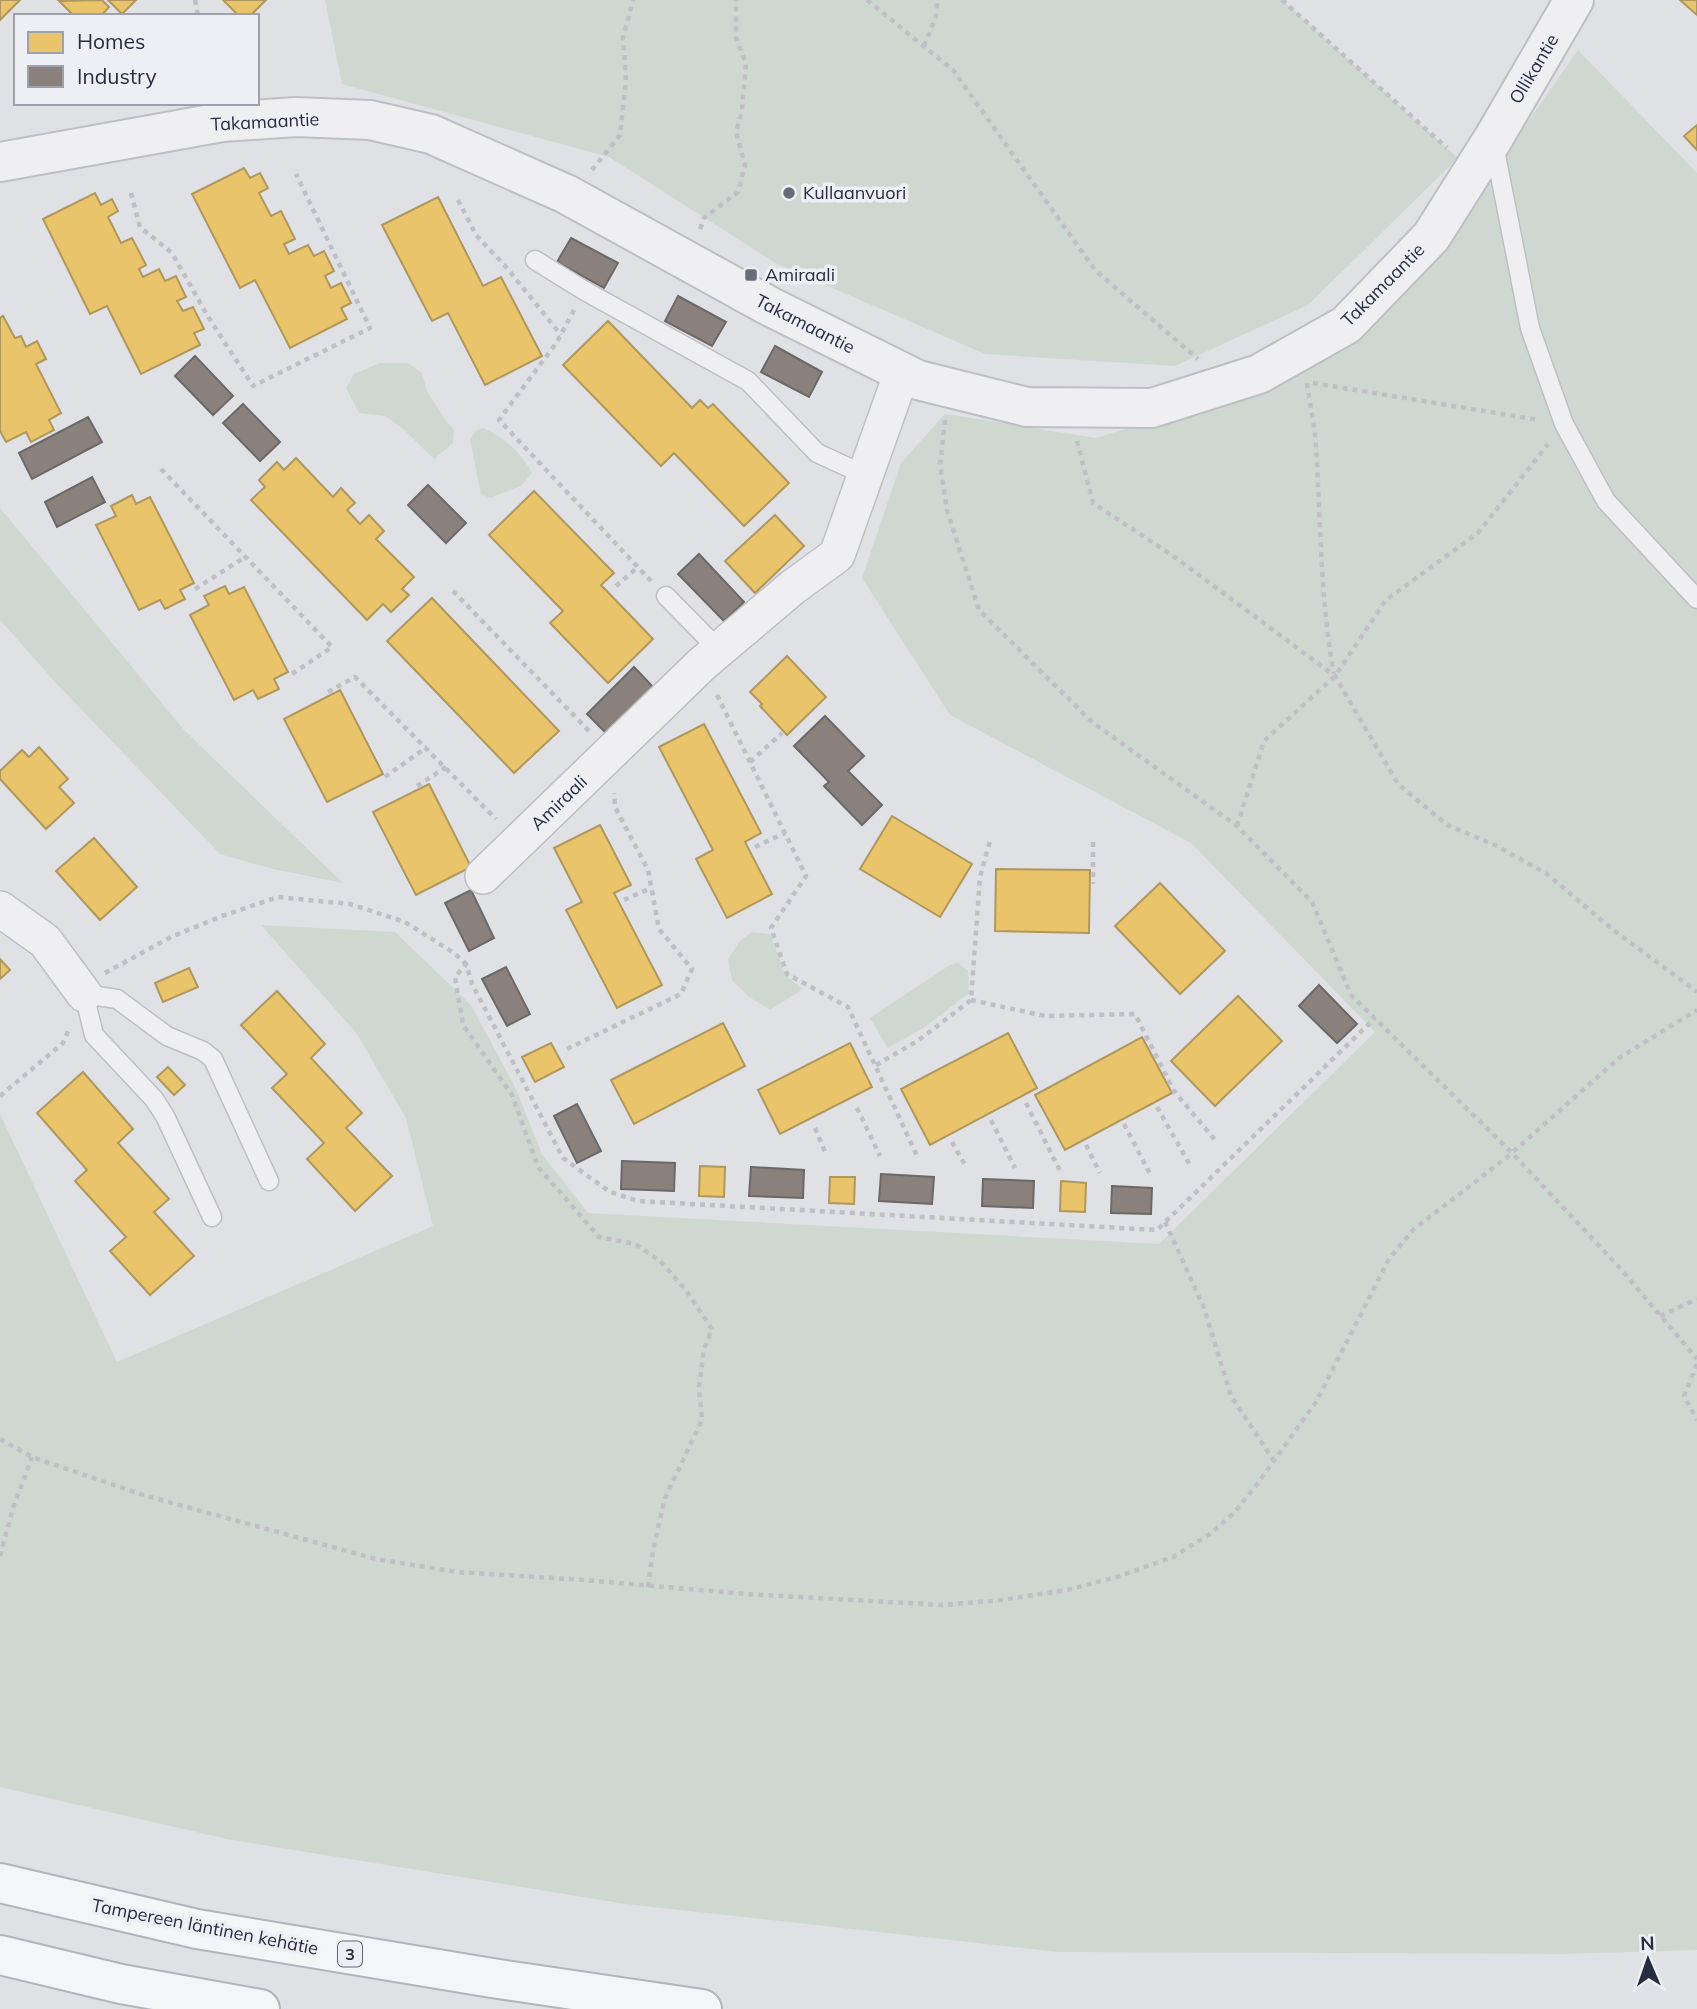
<svg xmlns="http://www.w3.org/2000/svg" width="1697" height="2009" font-family="Mulish,sans-serif">
	<style>
		.green { fill: #cfd8d0 }
		.homes { fill: #e9c46a; stroke: #af975d; stroke-width: 2 }
		.industry { fill: #8a817c; stroke: #6c6869; stroke-width: 2 }
		.lines { fill: none; stroke-linecap: round; stroke-linejoin: round }
		.service-casing { stroke: #bebfc3; stroke-width: 21 }
		.minor-casing { stroke: #bebfc3; stroke-width: 38 }
		.tertiary-casing { stroke: #bebfc3; stroke-width: 42 }
		.motorway-casing { stroke: #b2b4ba; stroke-width: 42 }
		.path { stroke: #bfbfc5; stroke-width: 4.5; stroke-dasharray: 5 5; stroke-linecap: butt }
		.service { stroke: #efeff2; stroke-width: 18 }
		.minor { stroke: #efeff2; stroke-width: 35 }
		.tertiary { stroke: #efeff2; stroke-width: 38 }
		.motorway { stroke: #f3f5f6; stroke-width: 38 }
		.poi-dot { fill: #676c78; stroke: #edeff5; stroke-width: 2.5 }
		.labels { text-anchor: middle; stroke-width: 7; stroke-linejoin: round; paint-order: stroke }
		.shield { fill: #edeff5; stroke: #626775; stroke-width: 2 }
		.shield-label { font-size: 16px; font-weight: bold; fill: #272d3e }
		.street-label { font-size: 18px; fill: #272d3e; stroke: #edeff5 }
		.poi-label { font-size: 18px; fill: #272d3e; stroke: #edeff5; text-anchor: start }
	</style>
	<rect width="100%" height="100%" fill="#dfe1e5"/>
	<!-- green -->
	<g class="green">
		<polygon points="325,0 1282,0 1458,158 1308,305 1175,366 985,354 777,264 609,157 342,84"/>
		<polygon points="1578,50 1697,173 1697,1950 1561,1954 1058,1952 626,1904 227,1839 0,1787 0,1114 117,1362 433,1226 406,1118 357,1034 261,925 395,932 471,1005 515,1087 542,1154 588,1213 1159,1244 1375,1032 1191,843 950,715 862,578 901,463 945,414 1096,438 1271,385 1438,250"/>
		<polygon points="380,363 408,363 422,373 427,391 444,418 454,430 453,443 434,459 401,427 385,416 359,413 346,388 354,374"/>
		<path d="M484,428C505,439 520,451 532,473L521,486L490,498L481,494L470,439L477,430Z"/>
		<polygon points="0,508 185,731 343,883 273,869 220,854 55,682 0,620"/>
		<polygon points="752,932 770,934 786,976 803,989 770,1010 749,997 732,980 728,959 740,941"/>
		<polygon points="958,963 968,971 969,993 925,1027 888,1048 870,1018 950,965"/>
	</g>
	<!-- homes -->
	<g class="homes">
		<polygon points="0,0 20,0 0,20"/>
		<polygon points="102,0 109,7 101,16 74,16 59,1"/>
		<polygon points="108,0 136,0 122,14"/>
		<polygon points="223,0 266,0 250,16 239,16"/>
		<polygon points="1680,0 1697,0 1697,15"/>
		<polygon points="1697,125 1697,150 1684,136"/>
		<polygon points="244,168 250,178 260,173 268,188 259,193 271,216 281,211 295,239 284,244 289,254 308,245 314,256 324,251 334,271 325,276 331,288 341,283 351,303 341,308 347,319 290,348 255,280 240,288 192,194"/>
		<polygon points="95,193 101,205 112,199 118,211 108,217 121,243 132,238 146,265 139,269 143,277 159,269 165,281 176,276 186,297 177,301 183,311 193,307 204,329 194,333 200,345 141,374 107,306 90,314 43,219"/>
		<polygon points="438,197 483,286 501,277 542,356 485,385 448,313 432,321 382,225"/>
		<polygon points="3,316 15,338 21,336 26,347 37,341 46,359 36,364 61,413 49,420 54,430 31,442 26,432 6,442 0,431 0,318"/>
		<polygon points="608,321 692,408 700,400 708,408 713,404 789,483 744,526 674,453 661,466 563,365"/>
		<polygon points="296,458 333,497 341,488 355,503 347,510 360,524 369,515 384,531 376,539 414,577 402,589 409,595 391,612 383,604 367,620 251,500 265,487 259,480 277,462 284,470"/>
		<polygon points="534,491 614,573 601,585 653,639 608,683 550,623 563,611 489,535"/>
		<polygon points="132,495 136,504 150,497 194,583 180,590 185,599 165,609 160,600 139,610 96,525 116,516 111,506"/>
		<polygon points="775,515 804,546 755,593 725,561"/>
		<polygon points="225,586 229,594 244,587 288,672 274,679 279,689 258,699 253,690 234,700 190,615 209,605 204,596"/>
		<polygon points="432,598 559,731 514,773 387,641"/>
		<polygon points="787,656 826,697 787,735 760,706 762,704 750,692"/>
		<polygon points="340,690 383,774 327,802 284,719"/>
		<polygon points="704,724 761,833 745,842 772,894 727,918 696,859 713,850 659,747"/>
		<polygon points="39,747 68,779 59,787 74,803 46,829 0,779 0,771 22,750 29,757"/>
		<polygon points="429,784 471,867 416,895 373,812"/>
		<polygon points="892,816 972,864 940,917 860,869"/>
		<polygon points="600,825 631,885 614,893 662,985 617,1008 566,910 582,902 554,848"/>
		<polygon points="94,838 137,887 100,920 56,871"/>
		<polygon points="996,869 1090,870 1089,933 995,931"/>
		<polygon points="1160,883 1225,951 1180,994 1115,926"/>
		<polygon points="0,959 10,970 0,979"/>
		<polygon points="189,968 198,987 163,1002 155,983"/>
		<polygon points="277,991 325,1044 311,1058 362,1113 346,1128 392,1176 355,1211 307,1159 324,1143 272,1088 287,1074 241,1025"/>
		<polygon points="1238,996 1282,1041 1215,1106 1171,1061"/>
		<polygon points="723,1023 745,1066 634,1124 611,1080"/>
		<polygon points="1008,1033 1037,1088 930,1145 901,1089"/>
		<polygon points="1142,1037 1172,1093 1065,1150 1035,1095"/>
		<polygon points="551,1043 564,1067 535,1082 522,1057"/>
		<polygon points="850,1043 872,1087 780,1134 758,1090"/>
		<polygon points="168,1067 185,1085 174,1095 157,1077"/>
		<polygon points="83,1072 133,1129 118,1143 169,1199 154,1212 194,1256 150,1295 110,1251 126,1237 75,1181 87,1170 37,1113"/>
		<polygon points="700,1166 725,1167 724,1197 699,1196"/>
		<polygon points="830,1177 855,1177 854,1204 829,1203"/>
		<polygon points="1061,1181 1086,1183 1085,1212 1060,1211"/>
	</g>
	<!-- industry -->
	<g class="industry">
		<polygon points="571,238 618,263 604,288 557,262"/>
		<polygon points="678,296 726,322 712,346 665,321"/>
		<polygon points="775,346 822,372 809,397 761,372"/>
		<polygon points="195,356 233,396 213,415 175,376"/>
		<polygon points="243,404 280,442 260,461 223,423"/>
		<polygon points="88,417 102,442 32,479 19,453"/>
		<polygon points="92,477 105,502 57,527 45,502"/>
		<polygon points="428,485 466,523 446,543 408,505"/>
		<polygon points="699,554 744,602 724,621 678,574"/>
		<polygon points="634,667 654,688 607,734 587,714"/>
		<polygon points="825,716 864,756 848,771 882,805 862,825 824,786 829,782 794,746"/>
		<polygon points="471,890 494,938 469,951 445,903"/>
		<polygon points="506,967 530,1014 507,1026 482,979"/>
		<polygon points="1319,985 1357,1024 1337,1043 1299,1006"/>
		<polygon points="577,1104 601,1151 577,1163 554,1116"/>
		<polygon points="622,1161 675,1163 674,1191 621,1189"/>
		<polygon points="751,1167 804,1170 803,1198 749,1196"/>
		<polygon points="881,1174 934,1177 932,1204 879,1201"/>
		<polygon points="983,1179 1034,1181 1033,1208 982,1206"/>
		<polygon points="1112,1186 1152,1188 1151,1214 1111,1213"/>
	</g>
	<g class="lines">
		<defs>
			<g id="service">
				<polyline points="1494,145 1530,328 1564,424 1606,501 1697,599"/>
				<polyline points="535,260 585,291 748,381 817,453 865,475"/>
				<polyline points="666,596 720,651"/>
				<polyline points="212,1217 165,1116 154,1099 94,1035 84,994 117,999 167,1036 203,1051 213,1059 269,1181"/>
			</g>
			<g id="minor">
				<polyline points="483,876 702,664 793,587 837,555 902,372"/>
				<polyline points="0,909 45,941 84,994"/>
			</g>
			<polyline id="tertiary" points="0,162 222,122 296,117 370,120 431,134 566,194 769,306 918,380 1027,407 1152,408 1259,374 1346,325 1431,237 1493,139 1574,0"/>
			<g id="motorway">
				<polyline points="0,1883 197,1929 492,1978 702,2009"/>
				<polyline points="0,1955 121,1984 260,2009"/>
			</g>
		</defs>
		<!-- service casing -->
		<use href="#service" class="service-casing"/>
		<!-- minor casing -->
		<use href="#minor" class="minor-casing"/>
		<!-- tertiary casing -->
		<use href="#tertiary" class="tertiary-casing"/>
		<!-- motorway casing -->
		<use href="#motorway" class="motorway-casing"/>
		<!-- path -->
		<g class="path">
			<polyline points="195,0 198,16"/>
			<polyline points="867,0 953,70 1095,270 1198,359"/>
			<polyline points="1282,0 1447,148"/>
			<polyline points="924,46 936,16 937,0"/>
			<polyline points="592,170 620,135 626,81 623,38 633,0"/>
			<polyline points="131,193 140,227 172,253 207,315 253,386 370,328 296,174"/>
			<polyline points="458,200 476,235 507,268 561,335"/>
			<polyline points="700,229 704,218 738,192 745,165 736,132 742,110 746,63 736,38 736,0"/>
			<polyline points="574,310 557,342 499,420 651,581"/>
			<path d="M1307,383C1310,405 1315,426 1316,448C1321,523 1320,599 1334,674"/>
			<polyline points="1313,383 1539,420"/>
			<polyline points="945,420 940,464 947,510 979,610 1092,722 1237,826 1312,902 1351,995 1512,1153 1620,1268 1697,1359"/>
			<polyline points="1077,441 1093,503 1176,558 1335,676 1398,784 1447,825 1497,846 1547,874 1612,929 1697,992"/>
			<polyline points="161,469 332,647 292,674"/>
			<polyline points="616,586 638,567"/>
			<polyline points="195,589 245,557"/>
			<polyline points="453,591 589,731"/>
			<polyline points="328,692 355,677 496,819"/>
			<polyline points="717,695 806,876 771,928 787,974 848,1007 918,1158"/>
			<polyline points="750,762 782,733"/>
			<polyline points="385,777 427,747"/>
			<polyline points="417,786 446,767"/>
			<polyline points="1237,826 1264,741 1335,676 1386,600 1478,533 1548,444"/>
			<polyline points="1093,842 1093,884"/>
			<polyline points="755,847 785,833"/>
			<polyline points="624,900 651,888"/>
			<polyline points="105,973 171,937 222,916 278,897 350,904 405,922 454,953 466,964"/>
			<polyline points="971,1000 1045,1016 1135,1014 1174,1091 1215,1140"/>
			<polyline points="567,1049 681,994 692,969 659,929 648,870 615,807 614,793"/>
			<polyline points="876,1065 919,1040 971,1000 980,877 990,841"/>
			<polyline points="0,1096 63,1043 69,1029"/>
			<polyline points="1026,1103 1060,1171"/>
			<polyline points="1157,1107 1190,1165"/>
			<polyline points="857,1108 880,1156"/>
			<polyline points="991,1120 1015,1168"/>
			<polyline points="1124,1124 1151,1176"/>
			<polyline points="815,1128 826,1154"/>
			<polyline points="952,1142 965,1165"/>
			<polyline points="1086,1145 1100,1173"/>
			<polyline points="1165,1222 1204,1308 1231,1396 1274,1461"/>
			<polyline points="1660,1316 1697,1299"/>
			<polyline points="1697,1364 1684,1396 1697,1420"/>
			<polyline points="0,1439 32,1457 143,1495 376,1559 457,1572 585,1580 746,1594 943,1605 1002,1600 1067,1590 1117,1577 1173,1557 1210,1534 1233,1514 1255,1487 1316,1402 1389,1259 1414,1229 1506,1158 1619,1058 1697,1010"/>
			<polyline points="0,1556 13,1508 32,1457"/>
			<polyline points="648,1587 653,1550 665,1498 702,1420 699,1387 704,1349 712,1329 685,1289 660,1261 635,1244 599,1237 538,1167 512,1095 463,1025 455,977 466,964 472,984 563,1158 610,1192 638,1201 1157,1230 1375,1018"/>
		</g>
		<!-- service -->
		<use href="#service" class="service"/>
		<!-- minor -->
		<use href="#minor" class="minor"/>
		<!-- tertiary -->
		<use href="#tertiary" class="tertiary"/>
		<!-- motorway -->
		<use href="#motorway" class="motorway"/>
	</g>
	<!-- markers -->
	<g class="poi-dot">
		<circle cx="789" cy="193" r="7"/>
		<rect x="744" y="268" width="14" height="14" rx="3.5"/>
	</g>
	<g class="labels">
		<!-- shield labels -->
		<rect class="shield" x="338" y="1941.5" width="24" height="25" rx="5"/>
		<g class="shield-label">
			<text x="350" y="1960">3</text>
		</g>
		<!-- street labels -->
		<g class="street-label">
			<text transform="translate(1534 69) rotate(-59)" y="6">Ollikantie</text>
			<text transform="translate(265 122) rotate(-3)" y="6">Takamaantie</text>
			<text transform="translate(1383 285) rotate(-45)" y="6">Takamaantie</text>
			<text transform="translate(805 324) rotate(27)" y="6">Takamaantie</text>
			<text transform="translate(559 803) rotate(-44)" y="6">Amiraali</text>
			<text transform="translate(205 1927) rotate(11)" y="6">Tampereen läntinen kehätie</text>
		</g>
		<!-- poi labels -->
		<g class="poi-label">
			<text x="803" y="199">Kullaanvuori</text>
			<text x="765" y="281">Amiraali</text>
		</g>
	</g>
	<!-- legend -->
	<rect x="14" y="14" width="245" height="91" fill="#edeff5" stroke="#9ea1ac" stroke-width="2"/>
	<rect x="28" y="32" width="35" height="21" fill="#e9c46a" stroke="#9ea1ac" stroke-width="2"/>
	<text x="77" y="49" font-size="21" fill="#272d3e">Homes</text>
	<rect x="28" y="66" width="35" height="21" fill="#8a817c" stroke="#9ea1ac" stroke-width="2"/>
	<text x="77" y="84" font-size="21" fill="#272d3e">Industry</text>
	<!-- north arrow -->
	<g transform="translate(1648 1960) rotate(358)" stroke="#edeff5" stroke-width="5" paint-order="stroke">
	<path d="M0-5L12 26L0 18L-12 26Z" fill="#272d3e"/>
	<text y="-10" font-size="19" font-weight="bold" text-anchor="middle" fill="#272d3e">N</text>
	</g>
</svg>
